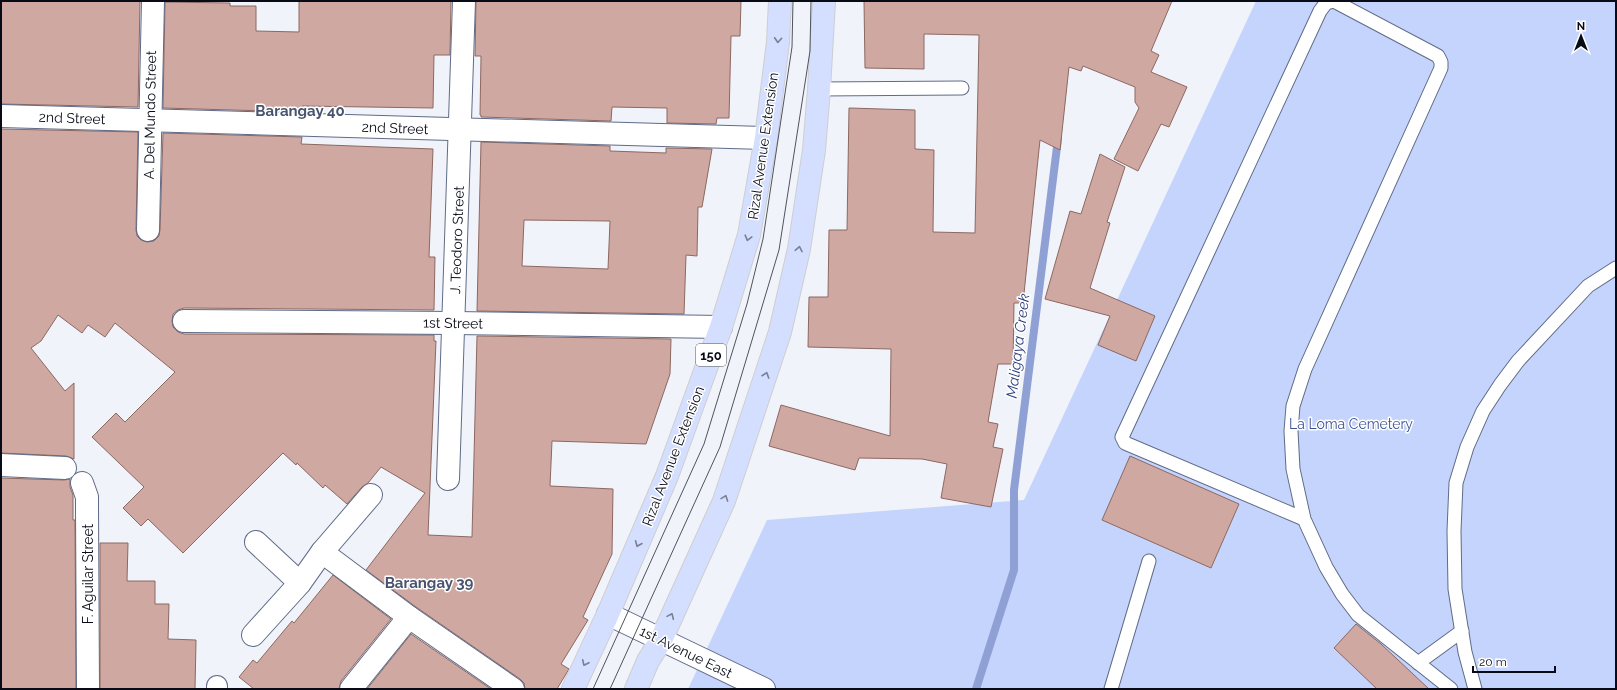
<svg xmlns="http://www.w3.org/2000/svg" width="1617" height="690" font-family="Raleway,sans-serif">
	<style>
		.green { fill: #c4d4fc }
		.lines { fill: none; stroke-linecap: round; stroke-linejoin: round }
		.stream { stroke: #8fa1d4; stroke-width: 8 }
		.building { fill: #cfa8a1; stroke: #8c6862; fill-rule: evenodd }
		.service-casing { stroke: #606b87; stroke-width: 15 }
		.pedestrian-casing { stroke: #606b87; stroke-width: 22 }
		.minor-casing { stroke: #606b87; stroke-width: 24 }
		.primary-casing { stroke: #ceced0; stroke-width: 24 }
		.service { stroke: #fff; stroke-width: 13 }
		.pedestrian { stroke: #fff; stroke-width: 20 }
		.minor { stroke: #fff; stroke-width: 22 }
		.primary { stroke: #d4dfff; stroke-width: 22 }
		.tram { stroke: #50535c; stroke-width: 1 }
		.oneway { stroke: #788096 }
		.labels { text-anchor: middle; stroke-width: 3; stroke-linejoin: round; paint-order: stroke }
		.shield { fill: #fff; stroke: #52545c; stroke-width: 1 }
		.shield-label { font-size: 13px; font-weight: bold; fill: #080b16 }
		.street-label { font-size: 14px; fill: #080b16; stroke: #fff }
		.park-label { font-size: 14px; fill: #3f5393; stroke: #fff }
		.neighbourhood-label { font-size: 15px; font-weight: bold; fill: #49536e; stroke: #fff }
		.water-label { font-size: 15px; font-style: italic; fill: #2c3d7b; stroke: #fff }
	</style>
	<rect width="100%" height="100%" fill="#f0f3fa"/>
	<!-- green -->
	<polygon class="green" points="1256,1 1616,1 1616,689 688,689 767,520 1024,500"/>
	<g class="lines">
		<!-- stream -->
		<polyline class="stream" points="976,689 1014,570 1014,490 1058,139"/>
	</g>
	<!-- building -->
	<g class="building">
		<polygon points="1,1 140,1 138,107 1,104"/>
		<polygon points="299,1 451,1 450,55 434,55 433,108 302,106 302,112 163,108 165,2 230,3 230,6 256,6 256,31 299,32"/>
		<polygon points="476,1 741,1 740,36 731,36 729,118 717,118 716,124 667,123 667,108 612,107 611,121 481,117 481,115 480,115 481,56 475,56"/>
		<polygon points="864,1 1172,1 1151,51 1159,55 1151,72 1187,87 1169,127 1161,124 1138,171 1114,159 1139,108 1135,102 1135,87 1083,66 1081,71 1069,67 1060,150 1040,140 1023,303 1014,303 1013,364 998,364 988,422 998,424 993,447 1003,449 991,507 941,498 947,464 922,459 859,458 855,470 769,446 781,405 890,436 891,349 808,347 809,297 828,297 829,230 847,230 849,108 915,110 915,149 934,150 933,232 975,233 979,35 924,34 924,69 865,68"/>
		<polygon points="1,129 138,132 136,230 137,236 141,240 147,242 154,241 159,236 160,230 163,133 302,137 301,144 433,149 429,257 435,257 434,310 184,308 178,310 173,314 172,321 173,327 178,332 184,334 434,335 434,341 436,341 428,535 472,537 477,336 671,339 670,374 646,444 552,441 550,486 613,489 612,554 583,617 588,620 561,664 569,669 557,689 525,689 524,683 520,679 416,607 366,570 425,493 381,467 368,483 362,487 347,504 325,485 323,488 297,463 296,465 283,453 183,553 148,519 141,526 123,508 144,487 92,437 116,413 125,422 175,372 115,323 105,337 88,325 82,333 58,315 41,341 31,348 65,391 74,383 74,459 66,456 1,453"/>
		<path d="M481,142L610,146V151L666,153V148L712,149L702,207H698L697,256L686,255L684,314L477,311ZM524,220L610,221L608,269L522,266Z"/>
		<polygon points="1100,154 1125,167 1107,222 1110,223 1090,288 1155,316 1136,361 1098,345 1110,316 1045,299 1070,211 1081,214"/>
		<polygon points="1130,456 1239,504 1211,568 1102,520"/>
		<polygon points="1,478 64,480 70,479 70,487 73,495 73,520 75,520 76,689 1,689"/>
		<polygon points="100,543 128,543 127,581 155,581 155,604 169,604 168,639 196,640 195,689 100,689"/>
		<polygon points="333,575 391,619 341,681 339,689 254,689 239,677 253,660 257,663 292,621 294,623"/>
		<polygon points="1356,624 1381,644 1429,689 1377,689 1334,648"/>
		<polygon points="411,634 491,689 367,689"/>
	</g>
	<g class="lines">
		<defs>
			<g id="service">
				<polyline points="819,89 962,88"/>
				<polyline points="1304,519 1125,443 1122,437 1320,11 1326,3 1334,1 1438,56 1441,62 1441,68 1305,369 1293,406 1291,431 1293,469 1304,519 1326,567 1342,594 1358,615 1451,689"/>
				<polyline points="1418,663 1462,631"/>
				<polyline points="1111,689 1149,561"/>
				<polyline points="1475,689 1465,652 1455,589 1454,531 1456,483 1467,447 1483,411 1500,385 1518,361 1588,286 1616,268"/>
			</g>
			<polyline id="pedestrian" points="217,689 217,686"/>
			<g id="minor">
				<polyline points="1,116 766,138"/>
				<polyline points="148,230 153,1"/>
				<polyline points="184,321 454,323 721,327"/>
				<polyline points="1,465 65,468"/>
				<polyline points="448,479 464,1"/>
				<polyline points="82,483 87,497 87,508 88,689"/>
				<polyline points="256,542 300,583"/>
				<polyline points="322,552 409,617"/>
				<polyline points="608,614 764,689"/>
				<polyline points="253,635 300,583 322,552 371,495"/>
				<polyline points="351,689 409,617 513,689"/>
			</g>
			<g id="primary">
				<polyline points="573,689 608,614 667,476 721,327 749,235 766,138 778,42 780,1"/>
				<polyline points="636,689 648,661 661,640 724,501 780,332 799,249 814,150 819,89 824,1"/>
			</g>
		</defs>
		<!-- service casing -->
		<use href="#service" class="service-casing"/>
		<!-- pedestrian casing -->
		<use href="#pedestrian" class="pedestrian-casing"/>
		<!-- minor casing -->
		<use href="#minor" class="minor-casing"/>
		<!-- primary casing -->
		<use href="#primary" class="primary-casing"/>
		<!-- service -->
		<use href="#service" class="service"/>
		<!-- pedestrian -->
		<use href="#pedestrian" class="pedestrian"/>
		<!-- minor -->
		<use href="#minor" class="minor"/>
		<!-- primary -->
		<use href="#primary" class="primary"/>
		<!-- tram -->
		<g class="tram">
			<polyline points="593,689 704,444 747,304 763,239 792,47 793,1"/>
			<polyline points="610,689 720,447 779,250 810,51 811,1"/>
		</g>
	</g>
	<!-- one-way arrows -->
	<defs><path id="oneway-chevron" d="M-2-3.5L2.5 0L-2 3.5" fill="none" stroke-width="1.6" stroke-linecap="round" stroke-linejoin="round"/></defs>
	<g class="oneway">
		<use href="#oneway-chevron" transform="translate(778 40) rotate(94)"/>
		<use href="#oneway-chevron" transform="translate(748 238) rotate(105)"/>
		<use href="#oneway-chevron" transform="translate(799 249) rotate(-79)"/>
		<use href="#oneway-chevron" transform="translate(766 375) rotate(-71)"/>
		<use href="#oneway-chevron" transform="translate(725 498) rotate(-70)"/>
		<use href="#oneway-chevron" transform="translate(638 544) rotate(113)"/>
		<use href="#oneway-chevron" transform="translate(671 616) rotate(-66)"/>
		<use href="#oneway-chevron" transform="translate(585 663) rotate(115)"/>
	</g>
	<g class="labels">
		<!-- shield labels -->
		<rect class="shield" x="696" y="344" width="30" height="22" rx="3"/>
		<g class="shield-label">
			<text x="711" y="360">150</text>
		</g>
		<!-- street labels -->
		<g class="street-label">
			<text transform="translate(150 115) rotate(-89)" y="5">A. Del Mundo Street</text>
			<text transform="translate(72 118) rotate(2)" y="5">2nd Street</text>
			<text transform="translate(395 128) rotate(2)" y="5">2nd Street</text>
			<text transform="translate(763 146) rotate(-82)" y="5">Rizal Avenue Extension</text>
			<text transform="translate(457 240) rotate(-88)" y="5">J. Teodoro Street</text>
			<text transform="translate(453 323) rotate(1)" y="5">1st Street</text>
			<text transform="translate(673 456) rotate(-69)" y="5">Rizal Avenue Extension</text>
			<text transform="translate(88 574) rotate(-90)" y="5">F. Aguilar Street</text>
			<text transform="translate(686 652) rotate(26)" y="5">1st Avenue East</text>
		</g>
		<!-- park labels -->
		<g class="park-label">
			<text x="1351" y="429">La Loma Cemetery</text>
		</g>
		<!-- neighbourhood labels -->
		<g class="neighbourhood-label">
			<text x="300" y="116">Barangay 40</text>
			<text x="429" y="588">Barangay 39</text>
		</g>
		<!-- water labels -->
		<g class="water-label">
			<text transform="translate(1018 346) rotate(-83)" y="5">Maligaya Creek</text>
		</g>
	</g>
	<!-- border -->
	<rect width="1617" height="690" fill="none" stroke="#080b16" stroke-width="4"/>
	<!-- north arrow -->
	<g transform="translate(1581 36)" stroke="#ffffff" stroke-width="3" paint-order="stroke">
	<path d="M0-3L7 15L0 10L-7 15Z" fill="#080b16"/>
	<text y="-6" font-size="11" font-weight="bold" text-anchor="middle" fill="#080b16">N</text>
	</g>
	<!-- scale -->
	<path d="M1473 666v6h82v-6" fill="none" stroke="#080b16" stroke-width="2"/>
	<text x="1479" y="666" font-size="12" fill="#080b16" stroke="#ffffff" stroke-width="3" paint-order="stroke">20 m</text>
</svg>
